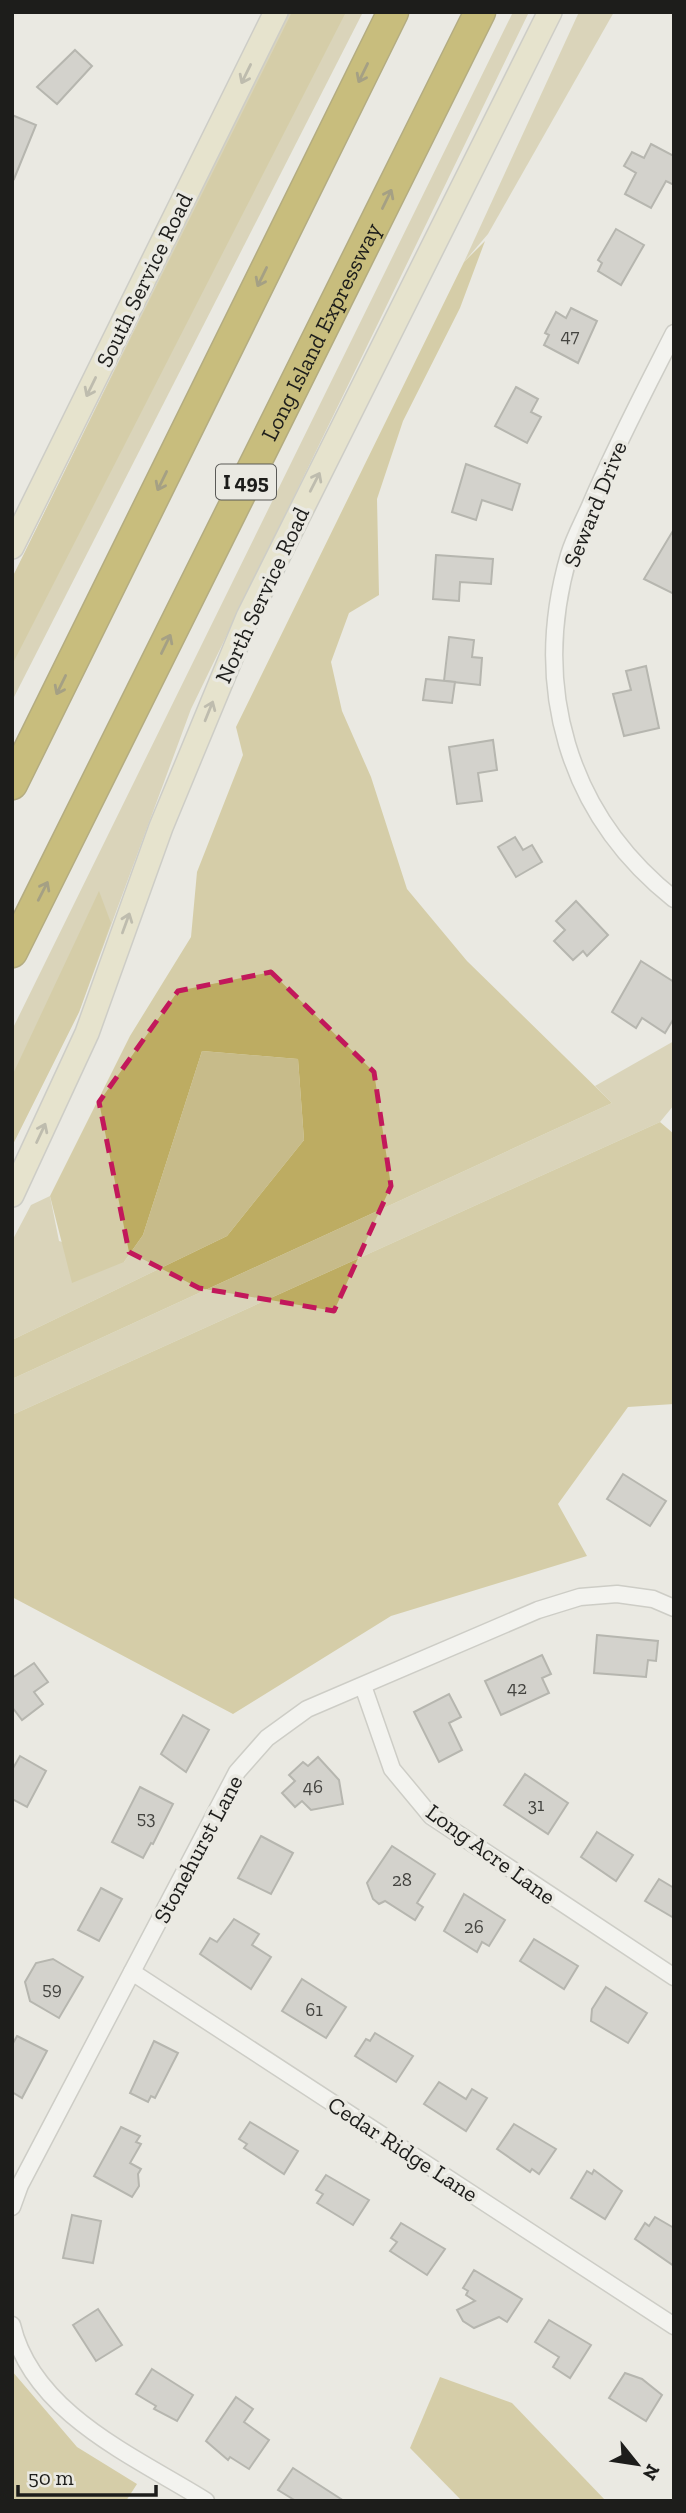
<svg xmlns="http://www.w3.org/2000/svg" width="686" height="2513" font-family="'Zilla Slab',serif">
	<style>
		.green { fill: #c7bb8a }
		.forest { fill: #bdac62 }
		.building { fill: #b8b7b1; stroke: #797872; stroke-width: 2 }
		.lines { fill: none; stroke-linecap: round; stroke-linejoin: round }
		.minor-casing { stroke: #acaba5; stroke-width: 19 }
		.secondary-casing { stroke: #acaba5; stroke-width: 26 }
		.motorway-casing { stroke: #73630c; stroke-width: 33 }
		.minor { stroke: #fff; stroke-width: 16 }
		.secondary { stroke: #e3dbb4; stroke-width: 23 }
		.motorway { stroke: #a18804; stroke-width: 30 }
		.oneway { stroke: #524812 }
		.oneway2 { stroke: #8a866f }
		.marked { fill: none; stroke: #c2185b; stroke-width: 5; stroke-dasharray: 14 9; stroke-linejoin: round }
		.labels { text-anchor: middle; stroke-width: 7; stroke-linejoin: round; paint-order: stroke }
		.number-label { font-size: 19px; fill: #444440 }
		.shield { fill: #eae9e2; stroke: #5a5a57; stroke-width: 2 }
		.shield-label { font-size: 21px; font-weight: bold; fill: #1d1d1b }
		.street-label { font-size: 23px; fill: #1d1d1b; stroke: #eae9e2 }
	</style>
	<rect width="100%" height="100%" fill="#eae9e2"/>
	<!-- green -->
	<g class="green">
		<polygon points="289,12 363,12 12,701 12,579"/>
		<polygon points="513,12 529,12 191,709 79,1012 12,1146 12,1030"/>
		<polygon points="579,12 614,12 488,234 464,262"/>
		<polygon points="674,1041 674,1105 660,1122 12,1415 12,1379 612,1103 595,1086"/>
		<polygon points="202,1051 298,1059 304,1140 227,1236 12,1340 12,1241 31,1205 50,1196 59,1241 124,1262 143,1235"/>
	</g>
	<!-- forest -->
	<g class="forest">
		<polygon points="292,12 346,12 12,665 12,578"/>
		<polygon points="485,241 460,308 403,421 377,499 379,595 349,613 331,662 342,711 371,777 407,889 467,961 612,1103 12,1379 12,1340 227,1236 304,1140 298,1059 202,1051 143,1235 124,1262 72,1283 50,1196 130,1036 191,937 197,872 243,755 236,727 464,262"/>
		<polygon points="99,891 111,923 79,1012 12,1146 12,1076"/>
		<polygon points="660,1122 674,1134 674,1404 628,1407 558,1504 587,1556 391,1616 233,1714 12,1597 12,1415"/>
		<polygon points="12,2371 77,2447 137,2484 126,2501 12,2501"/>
		<polygon points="440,2377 512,2403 606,2501 462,2501 410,2448"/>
	</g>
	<!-- building -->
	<g class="building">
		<polygon points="75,50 92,66 57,104 37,87"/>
		<polygon points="12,115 36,125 14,179 12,178"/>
		<polygon points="651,144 674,156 674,185 666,181 651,208 625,194 636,173 624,166 632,152 644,158"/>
		<polygon points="616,229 644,245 621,285 598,271 602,263 598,260"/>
		<polygon points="571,308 597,321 578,363 544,345 549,335 545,333 556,312 566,318"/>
		<polygon points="516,387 538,399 531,412 541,417 527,443 495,426"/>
		<polygon points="466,464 520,484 512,510 482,500 476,520 452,512"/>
		<polygon points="674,529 674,594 644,579"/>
		<polygon points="436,555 493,559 491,584 460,582 459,601 433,599"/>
		<polygon points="449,637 474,640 472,657 482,658 480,685 444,681"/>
		<polygon points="646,666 659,728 624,736 613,694 631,690 626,671"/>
		<polygon points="426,679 455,682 452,703 423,700"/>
		<polygon points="493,740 497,770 478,773 482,801 457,804 449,747"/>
		<polygon points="515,837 523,850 532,845 542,862 516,877 498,847"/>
		<polygon points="576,901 608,935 587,956 583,951 573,960 554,941 565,930 556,921"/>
		<polygon points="641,961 674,982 674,1018 665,1033 642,1018 636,1028 612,1012"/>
		<polygon points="623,1474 666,1501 650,1526 607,1499"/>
		<polygon points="597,1635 658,1641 656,1661 648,1660 646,1677 594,1673"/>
		<polygon points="542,1655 551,1674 542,1678 549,1693 501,1715 485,1681"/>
		<polygon points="34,1663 48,1682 34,1692 43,1704 22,1720 12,1707 12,1678"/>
		<polygon points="449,1694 461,1717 449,1723 462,1750 439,1762 414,1712"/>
		<polygon points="183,1715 209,1730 186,1772 161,1754"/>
		<polygon points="20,1756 46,1771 27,1807 12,1799 12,1770"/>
		<polygon points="318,1757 339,1780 343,1804 311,1810 302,1801 295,1807 282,1793 295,1781 289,1775 303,1762 308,1766"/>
		<polygon points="525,1774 568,1803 548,1834 504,1805"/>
		<polygon points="140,1787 173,1804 153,1844 151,1843 143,1858 112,1842"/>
		<polygon points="597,1832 633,1855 616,1881 581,1857"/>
		<polygon points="261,1836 293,1853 271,1894 238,1878"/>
		<polygon points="392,1846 435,1874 417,1903 423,1907 415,1920 385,1901 379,1904 373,1899 367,1883"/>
		<polygon points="659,1879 674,1888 674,1918 645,1901"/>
		<polygon points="101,1888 122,1899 99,1941 78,1930"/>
		<polygon points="464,1894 505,1920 489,1946 482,1942 477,1952 444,1931"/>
		<polygon points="234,1919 259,1934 252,1945 271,1957 251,1989 200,1954 210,1938 217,1942"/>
		<polygon points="534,1939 578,1966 564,1989 520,1961"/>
		<polygon points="53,1959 83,1977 59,2018 30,2001 25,1982 36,1963"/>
		<polygon points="302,1979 346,2007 326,2038 282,2011"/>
		<polygon points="606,1987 647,2013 628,2043 591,2021 592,2009"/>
		<polygon points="375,2033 413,2056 396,2082 355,2056 366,2039 370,2041"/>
		<polygon points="17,2036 47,2051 22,2098 12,2092 12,2045"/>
		<polygon points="154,2041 178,2053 155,2098 151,2096 148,2102 130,2093"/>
		<polygon points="439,2082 466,2099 472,2089 487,2098 466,2131 424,2104"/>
		<polygon points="250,2122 298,2151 284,2174 244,2148 247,2144 239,2139"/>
		<polygon points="514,2124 556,2149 539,2174 532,2169 530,2172 497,2149"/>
		<polygon points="121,2127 140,2136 136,2142 141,2144 130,2163 141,2169 138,2174 139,2186 132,2197 94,2176"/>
		<polygon points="594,2170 622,2191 605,2219 571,2198 587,2171 592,2174"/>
		<polygon points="326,2175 369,2200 353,2225 317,2203 323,2194 316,2190"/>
		<polygon points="72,2215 101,2221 93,2263 63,2258"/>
		<polygon points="655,2217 674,2228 674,2266 635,2239 645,2223 649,2226"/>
		<polygon points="401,2223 445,2249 427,2275 390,2251 397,2242 391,2238"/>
		<polygon points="474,2270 522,2299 507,2322 499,2317 474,2328 463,2321 457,2310 475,2301 466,2295 468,2291 463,2288"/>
		<polygon points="98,2309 122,2345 96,2361 73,2325"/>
		<polygon points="549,2320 591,2345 570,2378 553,2367 559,2357 535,2342"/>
		<polygon points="152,2369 193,2395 177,2421 154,2409 156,2406 136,2394"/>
		<polygon points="625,2373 642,2379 662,2395 646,2421 609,2398"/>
		<polygon points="236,2397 253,2409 244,2422 269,2440 249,2469 230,2457 228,2460 206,2441"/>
		<polygon points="293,2468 344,2501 296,2501 278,2490"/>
	</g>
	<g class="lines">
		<defs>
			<g id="minor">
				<path d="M674,333C645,390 615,447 590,506C583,522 574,538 569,555C531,686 567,814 674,899"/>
				<polyline points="363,1686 392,1769 431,1816 674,1977"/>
				<polyline points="132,1972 674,2326"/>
				<polyline points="12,2207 20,2185 237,1772 267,1738 307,1709 538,1610 580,1597 617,1594 653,1599 674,1608"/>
				<path d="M12,2325C33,2414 136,2457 206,2501"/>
			</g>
			<g id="secondary">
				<polyline points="12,547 276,12"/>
				<polyline points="12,1195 87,1033 161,827 248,617 550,12"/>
			</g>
			<g id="motorway">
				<polyline points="12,784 393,12"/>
				<path id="s1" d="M12,952L480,12"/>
			</g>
		</defs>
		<!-- minor casing -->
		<use href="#minor" class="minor-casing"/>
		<!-- secondary casing -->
		<use href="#secondary" class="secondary-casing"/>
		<!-- motorway casing -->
		<use href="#motorway" class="motorway-casing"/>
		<!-- minor -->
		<use href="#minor" class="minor"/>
		<!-- secondary -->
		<use href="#secondary" class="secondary"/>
		<!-- motorway -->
		<use href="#motorway" class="motorway"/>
	</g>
	<!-- one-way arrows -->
	<defs><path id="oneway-shaft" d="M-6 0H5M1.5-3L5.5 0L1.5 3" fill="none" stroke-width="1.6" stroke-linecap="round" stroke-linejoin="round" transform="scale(1.75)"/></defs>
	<g class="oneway">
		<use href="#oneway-shaft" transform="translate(363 73) rotate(116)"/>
		<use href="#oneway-shaft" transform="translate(387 199) rotate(-64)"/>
		<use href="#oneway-shaft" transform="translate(262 277) rotate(116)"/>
		<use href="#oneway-shaft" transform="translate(162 481) rotate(116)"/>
		<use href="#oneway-shaft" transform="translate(166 644) rotate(-64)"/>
		<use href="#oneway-shaft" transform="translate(61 685) rotate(116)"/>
		<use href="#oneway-shaft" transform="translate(43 891) rotate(-63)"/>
	</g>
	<g class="oneway2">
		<use href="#oneway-shaft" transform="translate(246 74) rotate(116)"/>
		<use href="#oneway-shaft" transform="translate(91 387) rotate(116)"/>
		<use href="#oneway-shaft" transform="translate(315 482) rotate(-63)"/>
		<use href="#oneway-shaft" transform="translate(209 711) rotate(-68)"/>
		<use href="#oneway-shaft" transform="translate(126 923) rotate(-70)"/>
		<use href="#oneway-shaft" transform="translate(41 1133) rotate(-65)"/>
	</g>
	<!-- marked area -->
	<path d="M0 0H686V2513H0ZM271,972L374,1072L391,1186L334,1311L199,1288L129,1252L99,1102L178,991Z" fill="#eae9e2" fill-opacity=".55" fill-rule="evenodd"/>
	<path class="marked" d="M271,972L374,1072L391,1186L334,1311L199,1288L129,1252L99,1102L178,991Z"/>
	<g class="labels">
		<!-- number labels -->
		<g class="number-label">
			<text x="570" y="342">47</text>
			<text x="517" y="1694">42</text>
			<text x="313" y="1793">46</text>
			<text x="536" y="1811">31</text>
			<text x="146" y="1824">53</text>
			<text x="402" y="1886">28</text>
			<text x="474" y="1933">26</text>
			<text x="52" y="1995">59</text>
			<text x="314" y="2016">61</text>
		</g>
		<!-- shield labels -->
		<rect class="shield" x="216" y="464.5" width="60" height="35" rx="5"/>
		<g class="shield-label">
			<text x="246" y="489">I 495</text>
		</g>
		<!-- street labels -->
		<g class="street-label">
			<text transform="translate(144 280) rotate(-64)" y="8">South Service Road</text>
			<text dy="8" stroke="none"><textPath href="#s1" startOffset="693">Long Island Expressway</textPath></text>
			<text transform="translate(595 504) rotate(-68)" y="8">Seward Drive</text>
			<text transform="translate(262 595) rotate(-65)" y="8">North Service Road</text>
			<text transform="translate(198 1849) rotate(-62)" y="8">Stonehurst Lane</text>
			<text transform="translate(491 1854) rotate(36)" y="8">Long Acre Lane</text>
			<text transform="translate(403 2149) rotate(33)" y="8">Cedar Ridge Lane</text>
		</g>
	</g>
	<!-- border -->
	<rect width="686" height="2513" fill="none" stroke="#1d1d1b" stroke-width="28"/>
	<!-- north arrow -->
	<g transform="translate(637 2464) rotate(120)" stroke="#eae9e2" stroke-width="5" paint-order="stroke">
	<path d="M0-5L12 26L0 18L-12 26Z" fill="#1d1d1b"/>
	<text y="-10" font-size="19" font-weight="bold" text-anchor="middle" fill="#1d1d1b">N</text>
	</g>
	<!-- scale -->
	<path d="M18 2485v10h138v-10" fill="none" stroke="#1d1d1b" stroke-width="3.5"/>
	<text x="28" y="2485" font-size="21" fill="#1d1d1b" stroke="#eae9e2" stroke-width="5" paint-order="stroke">50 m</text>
</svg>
